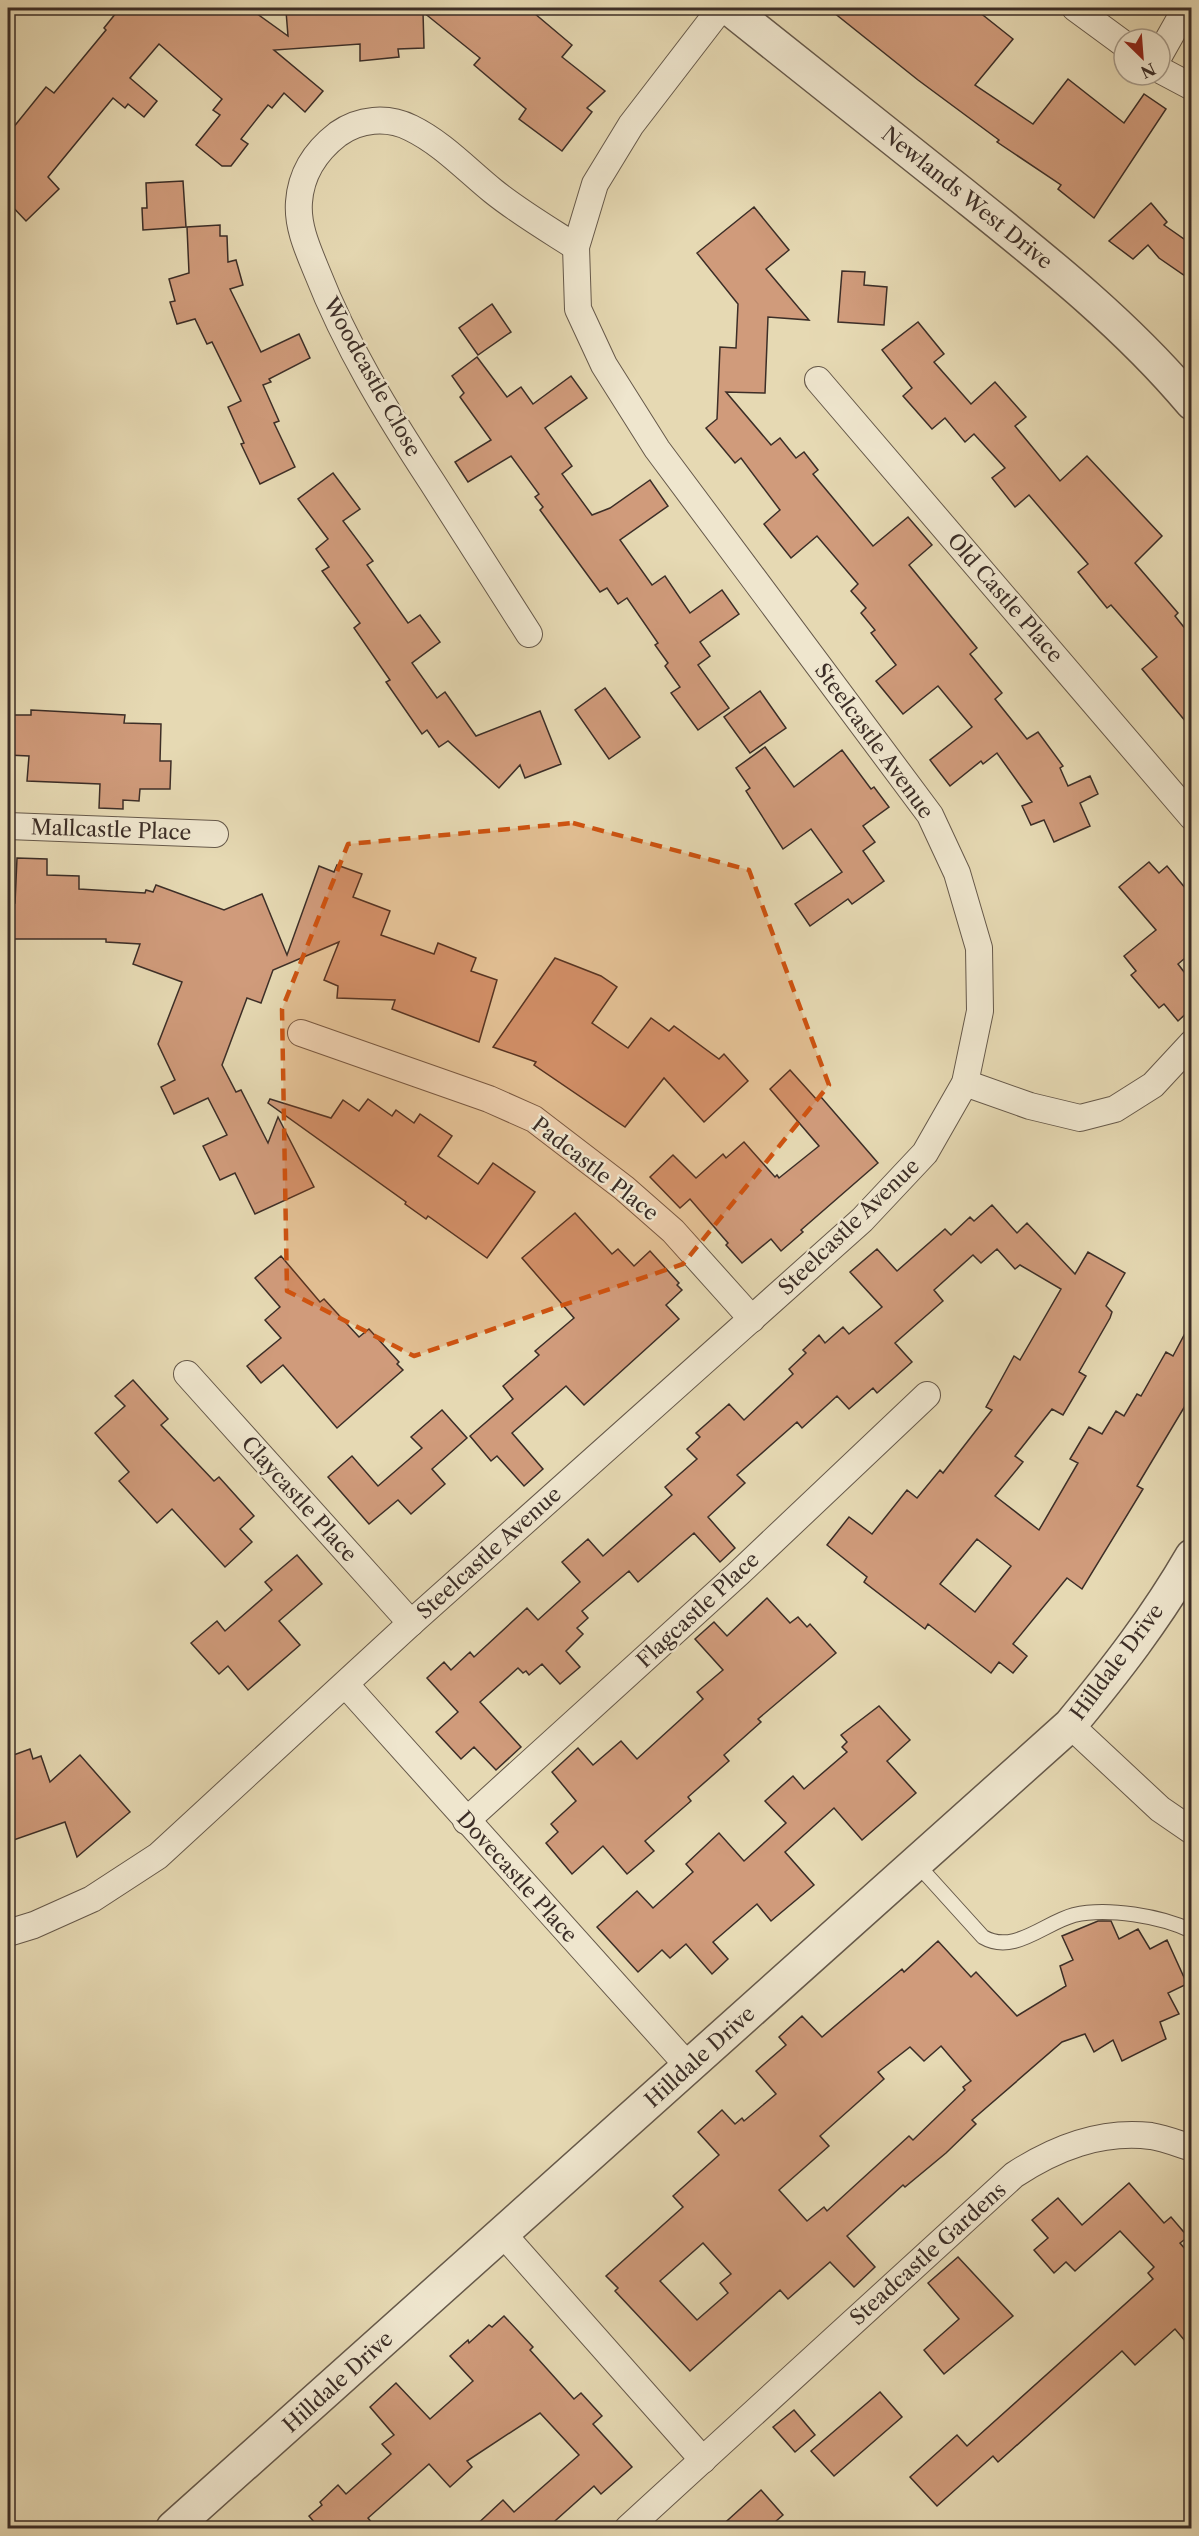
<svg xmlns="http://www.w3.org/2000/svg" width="1199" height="2536" font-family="'Libre Caslon Text',serif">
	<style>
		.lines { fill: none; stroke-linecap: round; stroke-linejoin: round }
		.stream { stroke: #738373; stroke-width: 8 }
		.building { fill: #d09b7b; stroke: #3c2e27; stroke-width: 1.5; fill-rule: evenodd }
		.service-casing { stroke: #66594a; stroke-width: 16 }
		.minor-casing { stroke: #66594a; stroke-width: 28 }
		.tertiary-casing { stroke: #66594a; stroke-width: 36 }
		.service { stroke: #efe6ce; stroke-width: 14 }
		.minor { stroke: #efe6ce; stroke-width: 26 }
		.tertiary { stroke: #efe6ce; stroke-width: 33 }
		.marked { fill: #ce5310; fill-opacity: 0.2; stroke: #ce5310; stroke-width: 4.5; stroke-dasharray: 12 8; stroke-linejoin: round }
		.labels { text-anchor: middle; stroke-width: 4.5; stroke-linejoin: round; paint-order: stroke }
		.street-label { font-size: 21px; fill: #3c2e27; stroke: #efe6ce }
	</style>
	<rect width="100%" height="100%" fill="#e6d9b3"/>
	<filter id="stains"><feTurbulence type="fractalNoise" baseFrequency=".00333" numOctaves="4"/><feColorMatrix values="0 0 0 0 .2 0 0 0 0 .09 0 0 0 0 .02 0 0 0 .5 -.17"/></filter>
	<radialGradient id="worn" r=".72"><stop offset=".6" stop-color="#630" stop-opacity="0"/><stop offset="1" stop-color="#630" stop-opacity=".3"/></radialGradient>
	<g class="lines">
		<!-- stream -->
		<polyline class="stream" points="1180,2528 1192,2524"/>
	</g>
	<!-- building -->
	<g class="building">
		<polygon points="120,8 249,8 288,36 286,11 310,10 310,8 528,8 572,45 562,57 605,91 587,108 592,112 562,151 519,119 526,109 474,65 480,58 423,12 424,48 398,49 399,57 360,61 360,44 274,50 323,91 305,112 284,93 272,108 268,105 241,139 248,144 231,166 222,166 196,145 220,115 213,110 222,99 159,44 130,78 157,101 144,117 128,104 125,108 113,98 48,177 59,189 26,221 8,202 8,134 46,87 54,93 106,30 104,28"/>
		<polygon points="828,8 974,8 1013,39 975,85 1033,124 1068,79 1124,123 1144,94 1166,109 1094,218 1058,189 1061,185 997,142 999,140 918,80"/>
		<polygon points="183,181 186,227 143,230 142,208 147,208 146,183"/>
		<polygon points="1151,203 1167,222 1164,225 1191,244 1191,280 1159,258 1148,245 1133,259 1109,241"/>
		<polygon points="754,207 789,250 766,269 809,320 768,317 765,393 726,392 771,445 780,438 796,458 804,452 818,470 813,474 873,546 908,517 932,545 909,565 977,648 970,654 1002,693 995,699 1027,739 1038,732 1063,766 1060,768 1068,786 1090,776 1098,794 1080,803 1090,826 1054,842 1044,820 1031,825 1022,806 1032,802 997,753 983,764 981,761 950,786 930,760 972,727 938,686 903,714 876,681 896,665 871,633 875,630 861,613 866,608 851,591 858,584 817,536 791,558 764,524 780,510 741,458 735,463 706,428 717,419 720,347 736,348 738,304 697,253"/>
		<polygon points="220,225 220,236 227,236 228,262 236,260 243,285 230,289 261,352 299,334 310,358 269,379 271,382 263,385 279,421 274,423 295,467 260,484 241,444 244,443 228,407 241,401 212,342 207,344 195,319 177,324 170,302 175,301 169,279 189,273 187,227"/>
		<polygon points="842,271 865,272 864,285 887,287 884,325 838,322"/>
		<polygon points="492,304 511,332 478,355 459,328"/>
		<polygon points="918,322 944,354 934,362 971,404 995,382 1026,417 1015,426 1060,481 1087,456 1162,536 1135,563 1178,613 1175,616 1191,636 1191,728 1142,669 1157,657 1111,605 1107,608 1078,572 1088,564 1029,495 1015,507 992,478 1005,468 974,434 965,442 945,418 932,429 903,396 912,388 882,350"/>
		<polygon points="477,357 507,397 521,387 533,404 571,376 587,398 545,428 572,466 562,474 592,515 610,508 650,480 668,506 620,540 652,585 665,576 690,613 722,590 739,614 700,642 710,656 698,665 729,708 698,730 671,693 680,687 665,666 668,663 655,645 658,643 627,598 618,604 607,588 600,592 540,510 543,507 535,497 539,494 511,456 468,482 455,462 491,440 460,397 464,393 452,376"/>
		<polygon points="333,473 360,509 343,521 373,561 367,565 408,623 420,615 440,642 412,663 437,698 445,692 476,736 540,711 561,764 525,778 520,765 499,788 448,741 439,747 427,730 422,734 386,682 390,680 354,628 360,623 322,571 329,567 316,549 328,539 298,499"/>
		<polygon points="605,688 640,737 609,759 575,710"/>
		<polygon points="760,691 786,728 750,753 724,717"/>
		<polygon points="31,710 125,715 124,723 161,724 160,761 171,761 170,789 140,789 139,801 123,800 123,809 99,808 100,784 27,781 29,756 8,755 8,715 31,715"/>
		<polygon points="765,747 794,787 842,750 871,789 874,787 889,807 863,826 875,842 863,851 884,881 852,904 848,899 810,926 795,904 842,872 811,829 783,849 746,791 750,788 736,768"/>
		<polygon points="17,858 47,859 47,875 79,876 79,889 145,893 146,890 153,892 156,885 224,910 262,894 287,955 319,866 334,872 337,865 362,874 353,897 390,911 381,935 434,954 438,943 476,958 471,971 497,980 479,1042 392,1009 395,1000 337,998 338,986 324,980 339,942 273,970 261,1003 247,998 222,1065 236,1092 241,1090 268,1143 278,1117 314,1187 255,1214 235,1173 220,1180 203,1146 227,1135 208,1098 174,1114 161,1087 175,1080 158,1044 182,982 133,964 140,944 106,942 106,939 8,939 8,903 15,903"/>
		<polygon points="1149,862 1159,873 1167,866 1191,895 1191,953 1178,964 1191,981 1191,1009 1178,1021 1164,1004 1159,1008 1131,975 1136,971 1124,956 1156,930 1119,887"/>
		<polygon points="555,958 601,976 617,987 592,1023 628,1048 651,1018 669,1031 674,1026 719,1059 724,1054 748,1081 704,1122 664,1078 625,1127 534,1065 536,1062 493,1047"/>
		<polygon points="790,1070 817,1100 821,1097 878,1163 801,1230 803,1232 781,1251 771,1239 742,1263 726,1245 728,1243 690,1199 680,1208 650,1177 673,1155 696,1178 723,1154 726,1158 744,1142 775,1177 777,1175 779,1178 819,1146 770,1089"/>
		<polygon points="270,1099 331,1118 343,1100 359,1111 368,1099 392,1116 396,1110 414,1123 420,1114 452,1136 438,1156 478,1184 493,1163 535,1192 487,1258 428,1216 426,1219 405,1204 406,1202 268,1103"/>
		<path d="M992,1205L1017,1233L1027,1223L1075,1274L1088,1252L1125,1273L1106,1306L1112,1312L1110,1318L1079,1372L1086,1376L1063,1415L1052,1409L1015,1456L1023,1462L995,1496L1039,1530L1078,1463L1070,1459L1089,1427L1102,1434L1116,1411L1124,1416L1137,1394L1141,1396L1166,1352L1173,1356L1191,1322V1396L1137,1486L1143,1489L1082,1589L1067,1578L1013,1644L1027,1656L1013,1673L999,1662L991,1673L928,1624L925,1629L864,1582L867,1577L827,1545L849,1517L872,1534L907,1490L917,1498L940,1470L943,1473L992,1410L986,1407L1002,1378L1014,1356L1020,1360L1061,1289L1020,1265L1015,1269L997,1249L981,1263L973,1255L934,1290L943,1301L895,1343L912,1362L877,1393L873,1388L849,1409L837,1396L802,1428L797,1422L737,1475L745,1483L708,1517L735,1548L720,1562L694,1533L638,1582L629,1571L582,1611L588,1618L577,1628L583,1634L566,1651L580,1667L560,1684L542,1664L529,1675L526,1671L523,1673L518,1668L480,1702L521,1747L496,1770L474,1747L461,1759L436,1732L458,1712L427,1678L444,1662L451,1670L470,1652L474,1657L527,1608L538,1620L580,1582L562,1562L588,1539L603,1556L672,1495L665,1487L697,1459L687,1449L700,1437L696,1433L729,1404L744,1420L793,1374L789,1369L806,1353L803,1350L819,1335L825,1343L843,1327L849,1334L882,1307L850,1272L877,1249L897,1271L945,1229L951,1235L970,1217L974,1221ZM977,1539L1011,1566L975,1612L940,1584Z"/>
		<polygon points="575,1213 612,1254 618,1249 634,1266 650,1251 679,1283 677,1285 682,1290 666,1305 679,1319 584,1405 566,1386 512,1433 543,1469 524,1486 497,1456 491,1461 470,1436 513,1399 503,1386 539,1355 535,1351 574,1318 522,1258"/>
		<polygon points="281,1256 320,1302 324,1299 359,1337 369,1329 399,1362 397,1364 403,1370 337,1428 283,1365 261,1383 247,1366 281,1338 265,1320 280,1307 255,1278"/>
		<polygon points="133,1380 168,1419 161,1425 214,1481 219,1477 254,1516 240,1529 252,1542 225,1567 172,1509 157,1523 119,1481 129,1472 95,1433 125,1406 115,1396"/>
		<polygon points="442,1410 467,1438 432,1469 445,1484 411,1514 398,1500 369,1524 328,1477 352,1456 378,1486 422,1448 411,1437"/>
		<polygon points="297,1555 322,1584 279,1621 300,1645 248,1690 228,1666 219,1674 191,1643 217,1621 225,1631 272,1590 265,1582"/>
		<polygon points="767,1598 790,1623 798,1617 807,1627 810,1624 836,1653 758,1719 761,1722 724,1755 729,1761 688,1797 691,1801 645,1841 654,1851 627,1874 603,1846 572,1874 546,1843 558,1832 551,1824 576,1801 552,1772 578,1748 593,1765 621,1741 637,1759 703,1699 697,1692 723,1670 695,1639 714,1622 727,1636"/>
		<polygon points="879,1706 910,1740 887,1761 916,1793 862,1840 834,1808 785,1852 814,1885 771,1921 757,1904 713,1942 728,1959 712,1974 686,1944 670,1958 662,1950 638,1972 597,1927 637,1891 653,1908 693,1872 686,1864 719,1833 744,1861 786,1823 765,1801 793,1776 804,1789 847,1752 842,1747 847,1742 841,1735"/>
		<polygon points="30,1749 33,1759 41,1756 50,1782 80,1755 130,1812 77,1857 65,1822 8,1842 8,1757"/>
		<path d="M1098,1921H1111L1119,1939L1138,1929L1150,1949L1167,1940L1187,1984L1168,1993L1179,2014L1160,2022L1166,2039L1122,2061L1113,2040L1094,2052L1085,2034L1062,2042L972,2120L976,2124L946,2153L905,2187L903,2185L847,2236L875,2267L854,2287L830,2262L788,2299L780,2290L690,2371L615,2291L618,2288L606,2276L683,2207L673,2196L719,2155L698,2132L722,2110L735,2124L742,2118L744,2121L776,2094L756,2071L786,2045L779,2037L802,2016L822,2037L902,1969L904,1972L938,1941L971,1977L976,1972L1017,2016L1066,1986L1060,1966L1073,1960L1062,1936ZM941,2046L971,2081L963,2087L965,2090L913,2140L909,2136L827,2211L824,2207L807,2221L779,2190L829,2146L820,2136L884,2079L878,2072L910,2047L924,2061ZM703,2243L731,2274L720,2283L728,2293L697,2320L660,2281Z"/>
		<polygon points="1129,2183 1164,2223 1171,2217 1188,2237 1180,2243 1191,2256 1191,2348 1175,2329 1135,2365 1122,2351 998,2462 993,2456 937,2506 910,2477 957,2435 967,2446 1153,2279 1148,2273 1154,2267 1120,2231 1075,2271 1066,2262 1054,2273 1034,2250 1048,2238 1032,2220 1058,2198 1082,2225"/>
		<polygon points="958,2257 1013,2316 944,2374 924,2350 959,2319 928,2283"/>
		<polygon points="504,2316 533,2347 530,2350 574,2399 581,2393 602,2416 593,2424 632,2467 601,2494 594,2486 546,2529 472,2529 503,2500 514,2512 579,2455 540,2413 467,2461 472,2467 450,2487 429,2464 368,2518 377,2529 320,2529 309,2516 322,2505 320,2502 338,2485 346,2494 391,2454 382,2444 394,2435 370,2407 396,2383 430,2419 473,2381 450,2356 468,2340 469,2343 489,2325 492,2327"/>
		<polygon points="880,2392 902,2417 834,2476 811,2451"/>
		<polygon points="794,2410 815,2435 795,2452 773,2427"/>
		<polygon points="761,2490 783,2515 767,2529 718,2529"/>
	</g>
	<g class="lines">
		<defs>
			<path id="service" d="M916,1863L983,1937C1014,1955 1044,1923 1074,1915C1107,1907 1161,1916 1192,1931"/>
			<g id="minor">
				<polyline points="1075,8 1124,44"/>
				<polyline points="1160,54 1186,8"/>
				<polyline points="1160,70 1192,87"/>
				<polyline points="818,380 1192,817"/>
				<path d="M529,634C497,583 464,533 432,482C388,415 346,346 317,272C308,250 297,226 299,202C301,173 316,151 338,134C359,119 387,116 411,128C442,143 467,170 493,191C519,212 548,229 576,247"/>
				<polyline points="8,826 215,834"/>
				<polyline points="301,1033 489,1099 534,1119 624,1188 673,1231 752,1319"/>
				<polyline points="965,1083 1030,1106 1080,1118 1115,1109 1153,1085 1192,1043"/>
				<polyline points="187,1374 411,1623"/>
				<polyline points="346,1685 689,2067"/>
				<polyline points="1070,1725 1160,1809 1192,1831"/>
				<polyline points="466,1821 739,1573 927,1395"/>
				<polyline points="8,1933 34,1925 92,1899 158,1856 411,1623 862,1220 925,1153 965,1083 980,1011 979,948 957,873 930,815 657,449 604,365 578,309 576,247 595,184 631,125 721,8"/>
				<polyline points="503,2234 703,2460"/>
				<path d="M628,2528L1014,2175C1055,2148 1100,2130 1151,2136C1164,2138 1179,2144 1192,2148"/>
			</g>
			<g id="tertiary">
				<path d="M729,8C806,69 883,131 960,192C1041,257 1125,323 1192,403"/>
				<path d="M173,2528L1070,1725C1116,1670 1156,1618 1192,1556"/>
			</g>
		</defs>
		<!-- service casing -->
		<use href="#service" class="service-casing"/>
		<!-- minor casing -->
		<use href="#minor" class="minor-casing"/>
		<!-- tertiary casing -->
		<use href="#tertiary" class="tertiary-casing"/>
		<!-- service -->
		<use href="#service" class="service"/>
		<!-- minor -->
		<use href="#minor" class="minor"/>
		<!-- tertiary -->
		<use href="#tertiary" class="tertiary"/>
	</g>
	<!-- marked area -->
	<path class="marked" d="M573,823L749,870L829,1085L683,1264L414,1356L287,1291L282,1009L348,844Z"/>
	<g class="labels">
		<!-- street labels -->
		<g class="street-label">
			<text transform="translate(967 198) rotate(39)" y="7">Newlands West Drive</text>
			<text transform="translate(372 377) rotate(61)" y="7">Woodcastle Close</text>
			<text transform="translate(1005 598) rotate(49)" y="7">Old Castle Place</text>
			<text transform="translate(874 741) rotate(54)" y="7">Steelcastle Avenue</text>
			<text transform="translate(111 830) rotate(2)" y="7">Mallcastle Place</text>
			<text transform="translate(595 1169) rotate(38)" y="7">Padcastle Place</text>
			<text transform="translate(849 1227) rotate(-44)" y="7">Steelcastle Avenue</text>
			<text transform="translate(299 1499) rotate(48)" y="7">Claycastle Place</text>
			<text transform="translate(489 1553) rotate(-42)" y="7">Steelcastle Avenue</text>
			<text transform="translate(698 1610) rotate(-43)" y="7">Flagcastle Place</text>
			<text transform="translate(1117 1662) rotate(-53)" y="7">Hilldale Drive</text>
			<text transform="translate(517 1877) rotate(48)" y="7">Dovecastle Place</text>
			<text transform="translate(700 2057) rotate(-42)" y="7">Hilldale Drive</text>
			<text transform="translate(928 2254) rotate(-42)" y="7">Steadcastle Gardens</text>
			<text transform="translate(338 2382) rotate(-42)" y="7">Hilldale Drive</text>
		</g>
	</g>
	<!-- margin -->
	<rect width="1199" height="2536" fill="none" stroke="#e6d9b3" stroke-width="30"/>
	<rect x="9" y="9" width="1181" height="2518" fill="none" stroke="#3c2e27" stroke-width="3"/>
	<rect x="15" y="15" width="1169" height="2506" fill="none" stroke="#3c2e27" stroke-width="1.5"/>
	<!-- north arrow -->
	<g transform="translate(1142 57) rotate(155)"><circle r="28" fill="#efe6ce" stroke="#a79c8b" stroke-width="1.5"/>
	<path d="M0-4.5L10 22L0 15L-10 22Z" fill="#8f2418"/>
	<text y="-9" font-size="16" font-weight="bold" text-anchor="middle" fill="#3c2e27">N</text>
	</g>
	<rect width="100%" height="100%" filter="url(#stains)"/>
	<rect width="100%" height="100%" fill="url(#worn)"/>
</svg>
